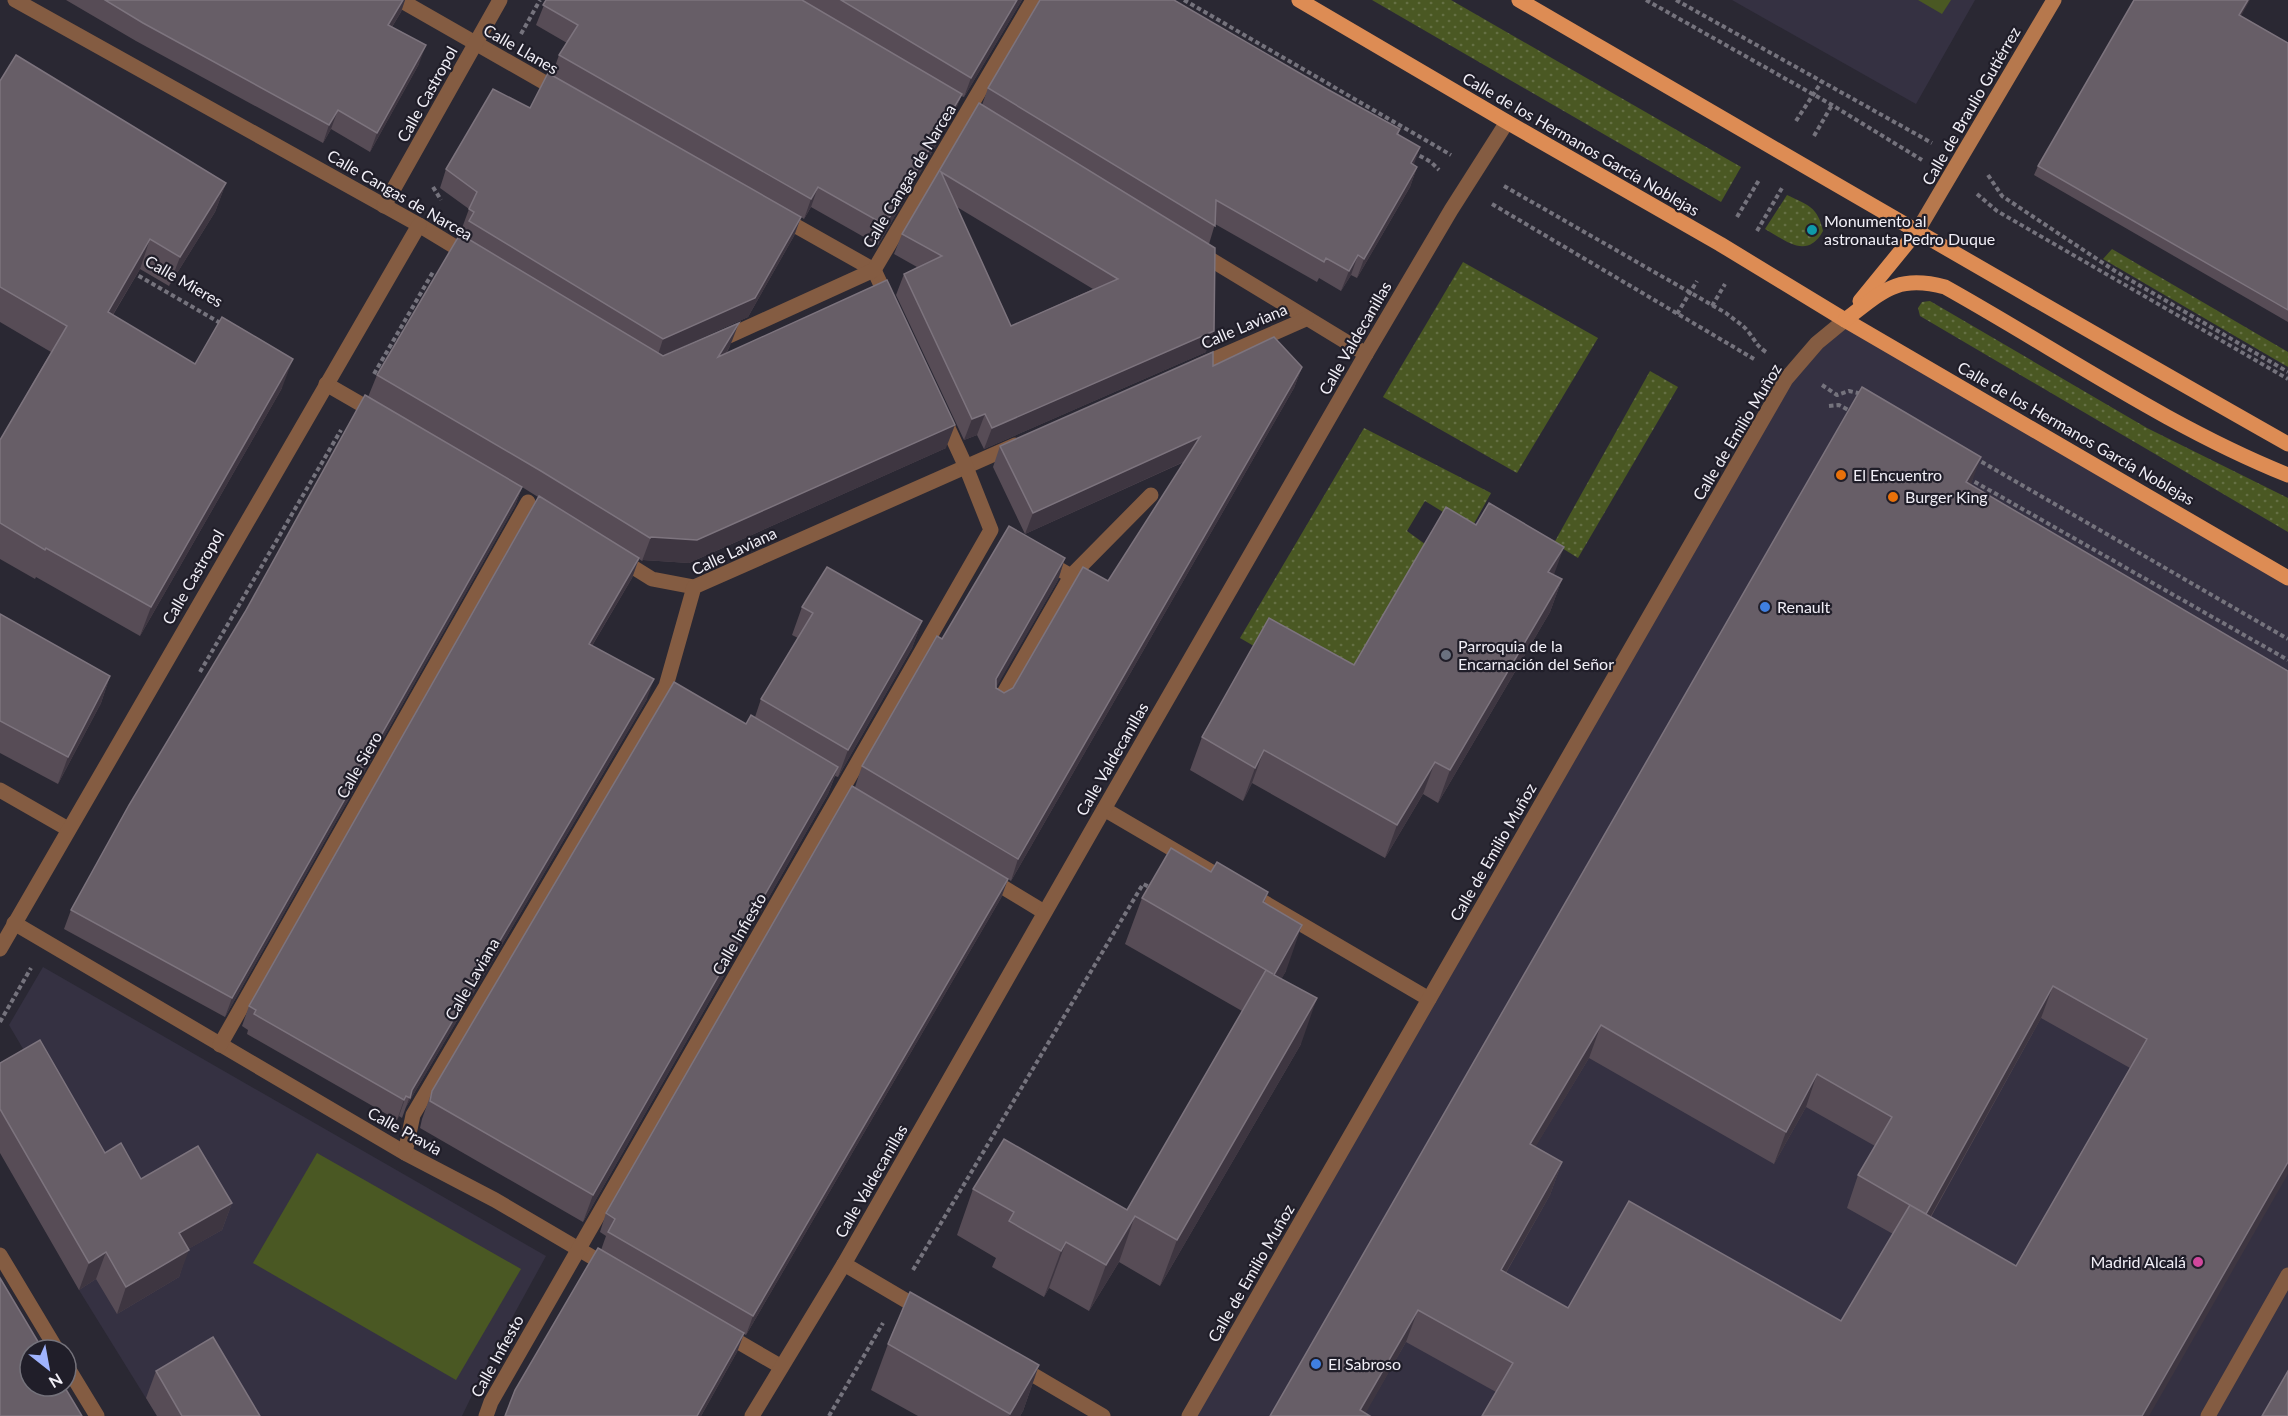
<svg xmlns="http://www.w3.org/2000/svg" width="2288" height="1416" font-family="Lato,sans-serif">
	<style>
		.built { fill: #353142 }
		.grass { fill: #4a5823 }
		.park { fill: url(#park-dots) }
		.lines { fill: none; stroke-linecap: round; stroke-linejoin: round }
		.path { stroke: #75737d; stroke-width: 4; stroke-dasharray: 4.5 3; stroke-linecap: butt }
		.lane { stroke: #845c42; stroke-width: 15 }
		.street { stroke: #845c42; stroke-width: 15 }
		.secondary { stroke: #b6784d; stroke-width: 15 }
		.primary { stroke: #dd8c54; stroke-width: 15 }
		.wall { fill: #574c56; fill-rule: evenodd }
		.shaded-wall { fill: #3e3641 }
		.building { fill: #675e67; stroke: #7d747e; stroke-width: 1.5; fill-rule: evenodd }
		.culture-dot { fill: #0f9aa8; stroke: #201e29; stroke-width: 2 }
		.food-dot { fill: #e8710a; stroke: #201e29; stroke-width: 2 }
		.shop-dot { fill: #3f7fe0; stroke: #201e29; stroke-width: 2 }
		.worship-dot { fill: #6b7280; stroke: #201e29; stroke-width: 2 }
		.hotel-dot { fill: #d1479c; stroke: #201e29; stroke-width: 2 }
		.labels { text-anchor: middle; stroke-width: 4.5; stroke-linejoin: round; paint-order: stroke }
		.street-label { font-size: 16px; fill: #f1eff7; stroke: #201e29 }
		.poi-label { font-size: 16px; fill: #f1eff7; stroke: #201e29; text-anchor: start }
	</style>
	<defs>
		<pattern id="park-dots" width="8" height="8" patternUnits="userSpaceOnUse" patternTransform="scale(1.5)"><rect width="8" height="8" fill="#4a5823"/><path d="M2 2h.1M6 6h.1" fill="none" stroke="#657044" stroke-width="1.8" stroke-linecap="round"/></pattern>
	</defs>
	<rect width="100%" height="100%" fill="#2a2833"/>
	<!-- built -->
	<g class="built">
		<polygon points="1732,0 1975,0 1916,104"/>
		<polygon points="1845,320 2288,578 2288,1416 1189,1416 1786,379"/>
		<polygon points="43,967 546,1256 490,1358 462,1416 157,1416 79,1290 0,1083 32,1064 9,1025"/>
	</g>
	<!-- grass -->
	<g class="grass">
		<polygon points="1918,0 1951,0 1942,14"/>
		<polygon points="317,1153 521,1269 456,1380 253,1263"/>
	</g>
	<!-- park -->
	<g class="park">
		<polygon points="1372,0 1451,0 1741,167 1721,202"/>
		<path d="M1787,195C1808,205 1818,207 1823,231C1807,260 1786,241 1765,229Z"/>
		<polygon points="2112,249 2288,352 2288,367 2103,259"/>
		<polygon points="1463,262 1598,338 1517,473 1383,397"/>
		<polygon points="1930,301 2147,428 2288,498 2288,532 1920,316 1918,308 1922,302"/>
		<polygon points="1650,371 1678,387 1578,558 1554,543"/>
		<polygon points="1364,428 1491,493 1471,529 1425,501 1407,531 1429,547 1342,697 1240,638"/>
	</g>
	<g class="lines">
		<!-- path -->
		<g class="path">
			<polyline points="1184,0 1451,155"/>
			<polyline points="1646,0 1832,105 1922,160"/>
			<polyline points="1676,0 1932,143"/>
			<polyline points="521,34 540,0"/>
			<polyline points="1796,121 1822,81"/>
			<polyline points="1814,136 1832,105"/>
			<polyline points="1413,152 1431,162 1439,170"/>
			<polyline points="1988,175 2002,196 2115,271 2288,372"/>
			<path d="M1504,186L1726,313C1734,320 1744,325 1750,334C1756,342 1757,346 1766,352"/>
			<polyline points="433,187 441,200"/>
			<polyline points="1977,194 1997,211 2288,379"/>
			<polyline points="1492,204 1754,359"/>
			<polyline points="1737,217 1759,180"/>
			<polyline points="1757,231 1782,188"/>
			<polyline points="132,272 222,324"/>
			<polyline points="1712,306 1725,284"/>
			<polyline points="1677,314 1697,281"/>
			<polyline points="374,374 433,272"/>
			<polyline points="1822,385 1837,395 1849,391 1862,394"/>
			<polyline points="1829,406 1839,405 1852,412"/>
			<polyline points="1975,458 2288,639"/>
			<polyline points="1968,478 2288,660"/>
			<polyline points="200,672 341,430"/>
			<polyline points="0,1022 31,968"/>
			<polyline points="913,1270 1143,884 1154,889"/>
			<polyline points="829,1416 883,1323"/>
		</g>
		<!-- lane -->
		<g class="lane">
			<polyline points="1071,576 1151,495"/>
			<polyline points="997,705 1071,576 1045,561"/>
		</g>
		<!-- street -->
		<g class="street">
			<polyline points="15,0 419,225 470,256"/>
			<polyline points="400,0 561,92"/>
			<polyline points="384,206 500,0"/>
			<polyline points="780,217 874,270 888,300"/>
			<polyline points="1200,253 1366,354"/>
			<polyline points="718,341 874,270 1033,0"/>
			<polyline points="1196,367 1306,319"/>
			<polyline points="326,384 378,414"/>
			<polyline points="620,559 652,579 694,587"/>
			<polyline points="0,790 68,829"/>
			<polyline points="1104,809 1227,881"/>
			<polyline points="988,878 1044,912"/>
			<polyline points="1248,893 1429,999"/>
			<polyline points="14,923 405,1153 495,1200 609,1267"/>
			<polyline points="0,949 419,225"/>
			<polyline points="220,1045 528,502"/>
			<polyline points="405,1153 413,1115 666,686 694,587 1015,445"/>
			<polyline points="0,1255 57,1350"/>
			<polyline points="844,1264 922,1310"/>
			<polyline points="723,1333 780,1366"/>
			<polyline points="66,1365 97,1416"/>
			<polyline points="1018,1366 1103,1416"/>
			<polyline points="486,1416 491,1402 991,530 966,467 943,417"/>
			<polyline points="752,1416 844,1264 1104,809 1366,354 1451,210 1507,122"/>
			<polyline points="1189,1416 1786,379 1817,343 1845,320"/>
			<polyline points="2208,1416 2288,1275"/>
		</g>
		<!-- secondary -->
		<polyline class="secondary" points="1918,230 2054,0"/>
		<!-- primary -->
		<g class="primary">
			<polyline points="1299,0 1507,122 1720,244 1845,320 2288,578"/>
			<path d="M1519,0C1775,149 2030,298 2288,444"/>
			<polyline points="1860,301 1918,230"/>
			<path d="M1845,320C1882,292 1896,274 1945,287C2058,350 2168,427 2288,475"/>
		</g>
	</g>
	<!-- wall -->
	<g class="wall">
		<polygon points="66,0 405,0 401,12 392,27 419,64 370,152 331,129 323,143 136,41"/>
		<polygon points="546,0 1022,0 964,97 961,96 954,114 878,245 811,207 804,219 801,217 794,236 748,317 663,355 730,346 726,354 946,448 689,563 643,560 642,561 639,559 632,578 592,646 647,699 406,1107 402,1118 399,1116 397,1120 247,1034 248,1030 242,1026 249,1006 538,497 522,487 515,506 225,1017 64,929 71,910 245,612 368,397 377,375 463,235 465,230 462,228 469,209 440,188 446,169 530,108 552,75 559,55 567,43 536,25"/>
		<polygon points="2241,16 2288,43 2288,322 2034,175 2038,166"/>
		<polygon points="0,81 226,183 215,212 169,286 140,269 113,315 195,364 282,388 140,636 36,577 35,579 0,559 0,440 51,352 0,322"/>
		<path d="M988,88L1327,89L1400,129L1398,135L1420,147L1413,165L1417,167L1410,187L1357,278L1351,275L1341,291L1319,278L1317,282L1215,224L1209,244L1206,352L984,449L977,435L964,440L896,295L904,274L917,267L894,254L902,234L982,105ZM957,207L1093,289L1011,326Z"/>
		<polygon points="1213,366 1302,367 1294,388 1011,881 1008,879 1001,898 746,1335 744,1334 737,1352 701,1416 505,1416 601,1250 606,1236 600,1232 606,1213 855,787 862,766 942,639 1065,558 1058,580 996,687 996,688 1004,693 1013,688 1108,581 1184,462 1025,534 993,467 1000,446"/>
		<path d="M1970,485L2288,671L2149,1416L1496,1392L1406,1342L1365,1413L1270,1416ZM2041,1018L2130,1068L2016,1266L1931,1217ZM1589,1058L1774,1164L1806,1107L1875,1146L1858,1175L1847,1208L1893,1234L1841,1321L1568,1308L1506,1273L1550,1195L1562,1162L1535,1147Z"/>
		<polygon points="1554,575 1562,579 1550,612 1438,803 1423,794 1385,858 1252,783 1243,801 1190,770 1202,737 1354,665"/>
		<polygon points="802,607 922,621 912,648 838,777 835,776 828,794 583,1222 420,1128 422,1119 432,1091 746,724 755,717 761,699 798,638 792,635"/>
		<polygon points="0,614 110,676 101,703 58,784 0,753"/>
		<polygon points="1211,872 1268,892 1264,903 1286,971 1281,979 1301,1044 1160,1286 1119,1262 1089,1311 1049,1288 1044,1297 992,1267 996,1258 957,1235 973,1189 1127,1210 1242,1011 1125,944 1142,898"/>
		<polygon points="0,1063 105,1153 141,1179 232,1203 222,1230 188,1249 179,1277 117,1314 96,1279 79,1290 0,1153"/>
		<polygon points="888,1344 1039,1365 1023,1411 1020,1416 918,1416 871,1390"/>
		<polygon points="156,1371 260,1416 157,1416 146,1398"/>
	</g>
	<!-- shaded-wall -->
	<g class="shaded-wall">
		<polygon points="403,0 405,0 401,12 382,43 388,25"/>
		<polygon points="1017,0 1022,0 964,97 971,78"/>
		<polygon points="2248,0 2250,0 2236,25 2239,15"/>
		<polygon points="426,45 419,64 370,152 377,133"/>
		<polygon points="962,94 954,114 878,245 885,225"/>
		<polygon points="338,110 331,129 323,143 329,125"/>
		<polygon points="1420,147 1413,167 1411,163"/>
		<polygon points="1417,167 1410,187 1357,278 1364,259"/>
		<polygon points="226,183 215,212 169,286 180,257"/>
		<polygon points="818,187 811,207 804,219 811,199"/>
		<polygon points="801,217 794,236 748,317 657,358 663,339"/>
		<polygon points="150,239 140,269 97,341 108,312"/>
		<polygon points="1358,255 1351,275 1341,291 1349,271"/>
		<polygon points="739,323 730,346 710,380 718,357"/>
		<polygon points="1214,331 1206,352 984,449 992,428"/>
		<polygon points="293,359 282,388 140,636 151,607"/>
		<polygon points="1302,367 1294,388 1011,881 1018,859"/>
		<polygon points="985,414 977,435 964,440 972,419"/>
		<polygon points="955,425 946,448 689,563 643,560 642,561 651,537"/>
		<polygon points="1200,437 1192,458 1025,534 1033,513"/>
		<polygon points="1981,457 1969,490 1966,482"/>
		<polygon points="522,487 515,506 225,1017 232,998"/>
		<polygon points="1564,547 1552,580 1548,572"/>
		<polygon points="639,558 632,578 581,664 589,644"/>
		<polygon points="1065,558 1058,580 989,700 996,679"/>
		<polygon points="1562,579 1550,612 1438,803 1450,770"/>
		<polygon points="922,621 912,648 838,777 848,750"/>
		<polygon points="110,676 101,703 58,784 68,757"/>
		<polygon points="654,679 647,699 406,1107 412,1090"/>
		<polygon points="1264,750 1252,783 1243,801 1255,768"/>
		<polygon points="1435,762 1423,794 1385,858 1397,825"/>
		<polygon points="838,767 828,794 583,1222 593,1195"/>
		<polygon points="1008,879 1001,898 746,1335 753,1316"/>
		<polygon points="1302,925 1286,971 1257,1021 1274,975"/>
		<polygon points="2053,986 2041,1018 1914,1246 1926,1214"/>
		<polygon points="1317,998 1301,1044 1160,1286 1177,1240"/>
		<polygon points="1601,1025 1589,1058 1518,1176 1530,1144"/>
		<polygon points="1817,1074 1806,1107 1774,1164 1786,1132"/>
		<polygon points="406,1096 399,1116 397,1120 404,1100"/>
		<polygon points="1562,1162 1550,1195 1489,1302 1501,1270"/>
		<polygon points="2288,1162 2288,1174 2149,1416 2142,1416"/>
		<polygon points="232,1203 222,1230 169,1260 179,1233"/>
		<polygon points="1135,1216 1119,1262 1089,1311 1106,1265"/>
		<polygon points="1066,1242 1049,1288 1044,1297 1061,1251"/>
		<polygon points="189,1250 179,1277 117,1314 126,1287"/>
		<polygon points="106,1252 96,1279 79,1290 89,1263"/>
		<polygon points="1418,1310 1406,1342 1364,1416 1360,1410"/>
		<polygon points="744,1333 737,1352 701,1416 697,1416"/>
		<polygon points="1039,1365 1023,1411 1020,1416 1009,1416"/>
	</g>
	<!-- building -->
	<g class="building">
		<polygon points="105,0 403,0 388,25 426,45 377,133 338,110 329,125 143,23"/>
		<polygon points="546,0 802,0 962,94 885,225 818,187 811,199 559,55 578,25 543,5"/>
		<polygon points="841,0 1017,0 971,78"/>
		<polygon points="1040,0 1174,0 1327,89 1400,129 1397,134 1420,147 1411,163 1417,167 1364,259 1358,255 1349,271 1326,258 1324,262 1216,200 1215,226 988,88"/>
		<polygon points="2134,0 2248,0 2239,15 2288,43 2288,310 2038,166"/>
		<polygon points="16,55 226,183 180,257 150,239 108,312 195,364 222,317 293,359 151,607 46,548 45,550 0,523 0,440 67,326 0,287 0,81"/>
		<polygon points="548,73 801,217 755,298 663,339 469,221 474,212 469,209 477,192 446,169 493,89 530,108"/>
		<path d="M979,103L1215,248L1214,331L992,428L985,414L972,419L904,274L942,256L902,234ZM941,172L1118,279L1011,326Z"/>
		<polygon points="460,234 663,356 739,323 718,357 887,280 955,425 697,540 651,537 650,538 541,471 377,375"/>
		<polygon points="1274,337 1302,367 1018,859 862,766 937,636 942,639 1009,526 1065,558 996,679 996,688 1004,693 1013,688 1083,567 1108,581 1200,437 1033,513 1000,446 1213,352 1213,366"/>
		<path d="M1862,387L1981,457L1966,482L2288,671V1162L2142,1416H1482L1513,1363L1418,1310L1360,1410L1370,1416H1270ZM2053,986L2147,1039L2016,1266L1910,1205L1926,1214ZM1601,1025L1786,1132L1817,1074L1892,1117L1858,1175L1910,1205L1841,1321L1629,1201L1568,1308L1501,1270L1562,1162L1530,1144Z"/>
		<polygon points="365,395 522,487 232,998 71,910 129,805 245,612"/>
		<polygon points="539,496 639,558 589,644 654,679 412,1090 410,1098 406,1096 404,1100 254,1014 256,1010 249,1006"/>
		<polygon points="1489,503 1564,547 1548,572 1562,579 1450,770 1435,762 1397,825 1264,750 1255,768 1202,737 1269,618 1354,665 1446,507 1476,525"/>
		<polygon points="827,567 922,621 848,750 761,699 813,613 802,607"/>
		<polygon points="0,614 110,676 68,757 0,721"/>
		<polygon points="674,682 746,724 751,715 838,767 593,1195 430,1101 432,1091"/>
		<polygon points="852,786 1008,879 753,1316 608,1232 615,1219 606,1213"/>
		<polygon points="1171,848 1211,872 1217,862 1268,892 1263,902 1302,925 1274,975 1317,998 1177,1240 1135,1216 1106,1265 1066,1242 1061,1251 1009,1221 1014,1212 973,1189 1004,1139 1127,1210 1266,970 1273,974 1142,898"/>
		<polygon points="40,1040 105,1153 121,1143 141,1179 198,1146 232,1203 179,1233 189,1250 126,1287 106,1252 89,1263 0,1109 0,1063"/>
		<polygon points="598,1248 744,1333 697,1416 505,1416 515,1390"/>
		<polygon points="0,1278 43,1350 30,1350 30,1386 64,1386 82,1416 0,1416"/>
		<polygon points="910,1292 1039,1365 1010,1414 888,1344"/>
		<polygon points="213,1337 260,1416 182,1416 156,1371"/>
		<polygon points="2288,1371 2288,1416 2262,1416"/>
	</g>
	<!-- markers -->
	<circle class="culture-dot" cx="1812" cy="230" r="6"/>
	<g class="food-dot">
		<circle cx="1841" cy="475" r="6"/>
		<circle cx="1893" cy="497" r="6"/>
	</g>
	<g class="shop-dot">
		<circle cx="1765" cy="607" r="6"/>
		<circle cx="1316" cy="1364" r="6"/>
	</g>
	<circle class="worship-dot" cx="1446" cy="655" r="6"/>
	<circle class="hotel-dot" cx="2198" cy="1262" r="6"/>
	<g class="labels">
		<!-- street labels -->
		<g class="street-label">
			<text transform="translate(521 49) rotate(30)" y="6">Calle Llanes</text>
			<text transform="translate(427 94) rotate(-61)" y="6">Calle Castropol</text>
			<text transform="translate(1971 106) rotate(-60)" y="6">Calle de Braulio Gutiérrez</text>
			<text transform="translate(1581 144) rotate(30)" y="6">Calle de los Hermanos García Noblejas</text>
			<text transform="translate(909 176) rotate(-59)" y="6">Calle Cangas de Narcea</text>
			<text transform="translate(400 195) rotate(30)" y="6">Calle Cangas de Narcea</text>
			<text transform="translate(184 281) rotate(30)" y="6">Calle Mieres</text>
			<text transform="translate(1244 326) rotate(-23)" y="6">Calle Laviana</text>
			<text transform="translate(1355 338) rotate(-60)" y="6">Calle Valdecanillas</text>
			<text transform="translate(1737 432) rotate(-59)" y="6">Calle de Emilio Muñoz</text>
			<text transform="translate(2076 433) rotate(30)" y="6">Calle de los Hermanos García Noblejas</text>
			<text transform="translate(734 551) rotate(-25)" y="6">Calle Laviana</text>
			<text transform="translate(193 577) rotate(-60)" y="6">Calle Castropol</text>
			<text transform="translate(1112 759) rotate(-60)" y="6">Calle Valdecanillas</text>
			<text transform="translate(359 765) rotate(-60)" y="6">Calle Siero</text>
			<text transform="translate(1493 852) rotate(-60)" y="6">Calle de Emilio Muñoz</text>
			<text transform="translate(739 934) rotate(-60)" y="6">Calle Infiesto</text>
			<text transform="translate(472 979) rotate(-60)" y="6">Calle Laviana</text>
			<text transform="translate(405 1131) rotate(29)" y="6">Calle Pravia</text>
			<text transform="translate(871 1181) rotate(-60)" y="6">Calle Valdecanillas</text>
			<text transform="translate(1251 1273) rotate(-60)" y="6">Calle de Emilio Muñoz</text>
			<text transform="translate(497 1356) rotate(-61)" y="6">Calle Infiesto</text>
		</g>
		<!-- poi labels -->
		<g class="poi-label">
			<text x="1824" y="227">Monumento al<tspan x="1824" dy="18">astronauta Pedro Duque</tspan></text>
			<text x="1853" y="481">El Encuentro</text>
			<text x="1905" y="503">Burger King</text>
			<text x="1777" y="613">Renault</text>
			<text x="1458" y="652">Parroquia de la<tspan x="1458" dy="18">Encarnación del Señor</tspan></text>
			<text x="2186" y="1268" text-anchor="end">Madrid Alcalá</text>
			<text x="1328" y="1370">El Sabroso</text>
		</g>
	</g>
	<!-- north arrow -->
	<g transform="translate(48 1368) rotate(149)"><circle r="28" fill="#201e29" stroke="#74727b" stroke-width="1.5"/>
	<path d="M0-4.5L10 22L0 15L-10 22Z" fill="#9fb3fd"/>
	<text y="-9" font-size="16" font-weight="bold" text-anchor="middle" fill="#f1eff7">N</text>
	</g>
</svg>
